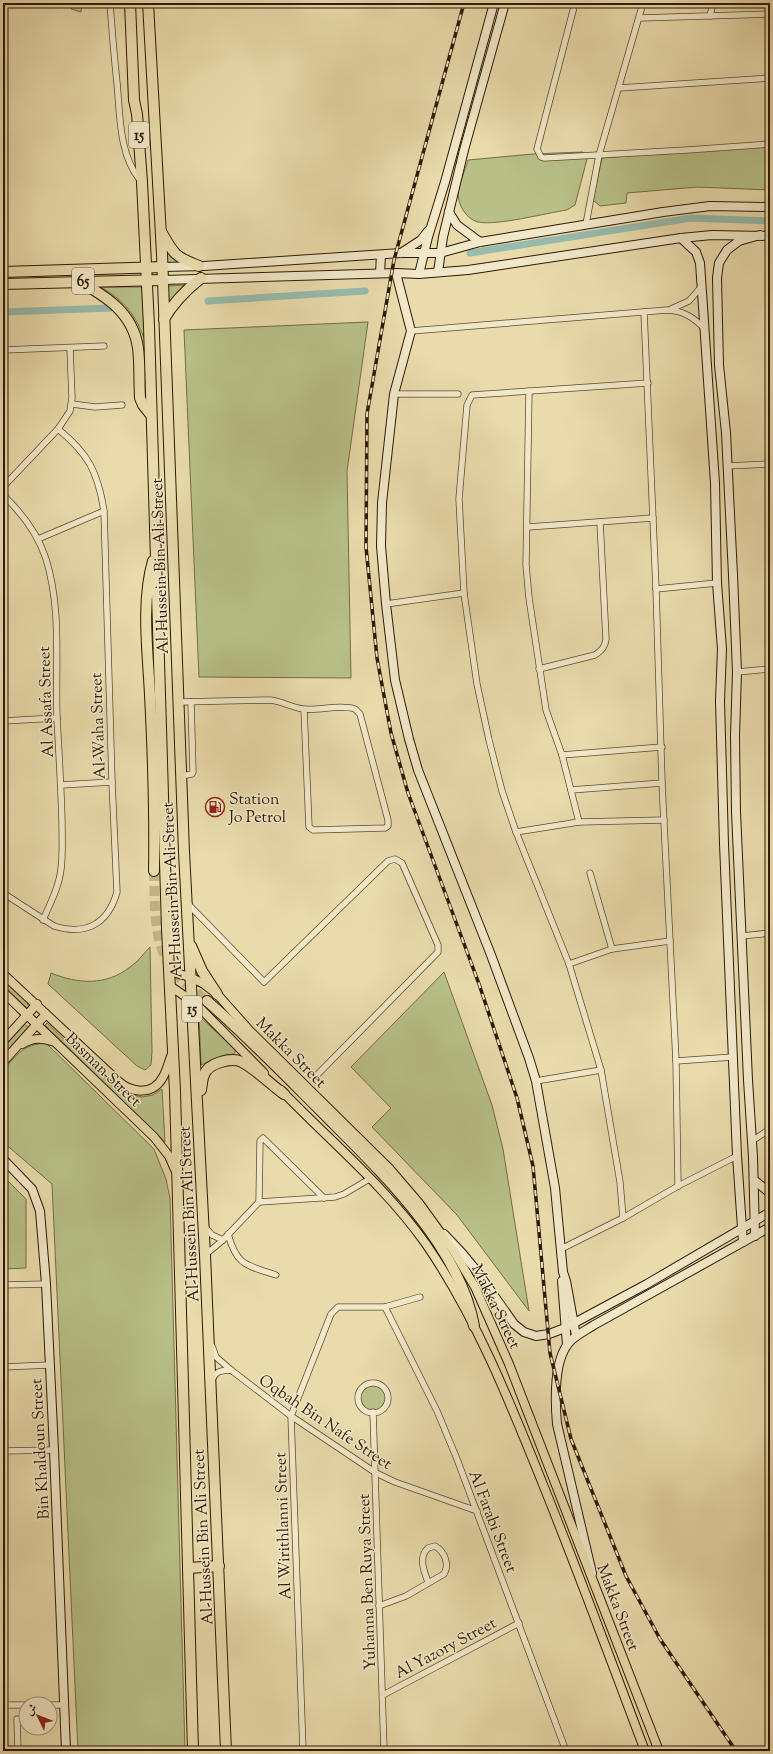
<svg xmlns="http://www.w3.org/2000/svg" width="773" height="1754" font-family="'Sorts Mill Goudy',Amiri,serif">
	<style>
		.green { fill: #b8c088; stroke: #746c44 }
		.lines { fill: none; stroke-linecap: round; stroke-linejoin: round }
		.canal { stroke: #97bbad; stroke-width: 7 }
		.highway-tunnel { stroke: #c4b48a; stroke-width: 10; stroke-dasharray: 10 5; stroke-linecap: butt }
		.street-casing { stroke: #5e492c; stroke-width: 7 }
		.secondary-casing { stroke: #2f1801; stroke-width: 10 }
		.primary-casing { stroke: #2f1801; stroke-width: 10 }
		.highway-casing { stroke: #2f1801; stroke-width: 12 }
		.street { stroke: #f1e8c9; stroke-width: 5.5 }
		.secondary { stroke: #f1e8c9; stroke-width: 8 }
		.primary { stroke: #e9dbac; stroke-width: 8 }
		.highway { stroke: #e9dbac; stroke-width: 10 }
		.rail-casing { stroke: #2f1801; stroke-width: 3.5 }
		.rail { stroke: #f1e8c9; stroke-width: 2; stroke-dasharray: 6; stroke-linecap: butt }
		.labels { text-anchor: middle; stroke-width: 3; stroke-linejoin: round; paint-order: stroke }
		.shield { fill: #f1e8c9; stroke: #69563d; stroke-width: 1 }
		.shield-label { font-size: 15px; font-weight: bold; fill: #2f1801 }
		.street-label { font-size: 16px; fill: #2f1801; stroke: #f1e8c9 }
		.poi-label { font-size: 16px; fill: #2f1801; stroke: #f1e8c9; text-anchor: start }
	</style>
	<rect width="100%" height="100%" fill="#e9dbac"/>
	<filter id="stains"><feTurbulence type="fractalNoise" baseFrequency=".005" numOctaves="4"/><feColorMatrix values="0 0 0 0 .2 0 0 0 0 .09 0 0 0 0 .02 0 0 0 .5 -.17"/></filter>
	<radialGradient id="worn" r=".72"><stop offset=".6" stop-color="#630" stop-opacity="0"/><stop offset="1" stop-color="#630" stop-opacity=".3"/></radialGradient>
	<!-- green -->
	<g class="green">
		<polygon points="71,3 82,3 81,12 71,9"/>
		<polygon points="770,144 770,190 697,187 627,193 626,203 600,206 593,200 602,158"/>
		<path d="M583,152L587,159L575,205L567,210C546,213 497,226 478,222C466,219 458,205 458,193C459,183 465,171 468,160L533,154Z"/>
		<polygon points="165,247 185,264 166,264"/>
		<polygon points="186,285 172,298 167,307 165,286"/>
		<path d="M101,287H144L145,341C135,314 126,302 101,287Z"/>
		<polygon points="368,322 347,471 351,678 199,677 184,330"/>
		<path d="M150,947L152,1052L151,1065L145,1070L137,1066L48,984L51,973C78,984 106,986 130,967C138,962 144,953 150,947Z"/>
		<polygon points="444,972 492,1105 503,1149 529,1311 457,1215 372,1127 391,1108 351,1067"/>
		<polygon points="3,979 27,1001 30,1011 3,985"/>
		<polygon points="199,1016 236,1050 234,1054 221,1056 201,1065"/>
		<polygon points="47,1023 77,1052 90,1059 124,1093 142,1097 153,1095 162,1089 165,1142 45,1025"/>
		<polygon points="24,1024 29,1028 3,1056 3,1047"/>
		<path d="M46,1043L154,1149L166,1179L170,1198L185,1751H78L52,1184L3,1142V1070C19,1053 22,1045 46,1043Z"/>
		<polygon points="3,1176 26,1199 26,1268 3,1269"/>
		<circle cx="373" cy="1398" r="13"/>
	</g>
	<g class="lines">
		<!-- canal -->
		<g class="canal">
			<polyline points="470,253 691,218 770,221"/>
			<polyline points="208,301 365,291"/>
			<polyline points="3,312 111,308"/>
		</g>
		<!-- highway-tunnel -->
		<path class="highway-tunnel" d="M154,871C155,900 153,932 166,959C175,976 192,989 207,1001"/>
		<defs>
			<g id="street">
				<path d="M110,3C112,30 114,56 117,83C120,114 119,155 140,180"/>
				<polyline points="575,3 537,149 541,157 544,158 687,150 770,144"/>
				<polyline points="710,16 713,3"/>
				<polyline points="639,18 770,14"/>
				<polyline points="619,88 770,78"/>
				<polyline points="586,224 599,155 643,3"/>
				<polyline points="671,309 689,301 702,286"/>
				<polyline points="644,312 656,589 662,783 676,1061 678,1186"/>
				<path d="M411,331L667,310C684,311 693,317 705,329"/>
				<polyline points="3,350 104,346"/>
				<polyline points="529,391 526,565 529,598 546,710 562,755 579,822"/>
				<polyline points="394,394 458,394"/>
				<polyline points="72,404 95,407 122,405"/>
				<polyline points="727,466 770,464"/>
				<polyline points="3,487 58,429 70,411 72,398 70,348"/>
				<path d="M3,495C22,513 38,534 46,559C62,610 55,666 57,718C59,753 61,787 62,821C62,837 63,853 61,869C59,887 50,904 43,920"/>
				<polyline points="528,527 653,518"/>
				<polyline points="38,539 104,511"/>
				<polyline points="656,589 717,583"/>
				<polyline points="386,604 464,593"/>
				<path d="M539,669L595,655C602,650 605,647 606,639L600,522"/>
				<polyline points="737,672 770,669"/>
				<path d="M179,702L270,700C282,701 292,708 304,709C320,711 339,704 355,709L360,714L388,820V826L385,828L313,830L309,827L304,709"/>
				<polyline points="3,721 57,718"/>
				<polyline points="562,755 662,747"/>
				<polyline points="181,776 192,774 193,772 191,702"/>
				<polyline points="3,780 3,837"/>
				<polyline points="61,785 112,782"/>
				<polyline points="571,790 662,783"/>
				<polyline points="516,832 579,822 664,820"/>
				<polyline points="590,873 612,949"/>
				<path d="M3,893L54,926C86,936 108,924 117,892L112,782L104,511C98,473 89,454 58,429"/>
				<polyline points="187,903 264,982 388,861 395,859 402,863 438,945 438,952 317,1075"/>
				<polyline points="742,936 770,933"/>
				<polyline points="569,964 612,949 670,941"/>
				<polyline points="676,1061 733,1057"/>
				<polyline points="536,1081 601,1070"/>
				<polyline points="752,1141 770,1129"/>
				<polyline points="259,1202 260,1141 263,1138 324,1198"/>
				<polyline points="623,1218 620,1182 601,1070 569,964 516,832 502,791 489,740 477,684 464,593 459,499 467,405 472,395 648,383"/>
				<polyline points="206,1228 212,1235 223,1240"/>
				<path d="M228,1234C237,1266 246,1265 276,1275"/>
				<polyline points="561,1249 623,1218 678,1186 737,1156"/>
				<polyline points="205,1255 223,1240 259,1202 335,1197 344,1194 371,1178"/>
				<polyline points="3,1285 46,1284"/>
				<polyline points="385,1307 437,1411 457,1459 566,1751"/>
				<polyline points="212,1346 216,1357 231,1370 291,1416 376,1473 395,1482 477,1511"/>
				<polyline points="3,1367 49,1365"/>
				<path d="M212,1380C216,1370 222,1371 231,1370"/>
				<circle cx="373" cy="1398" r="15"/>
				<polyline points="373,1412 384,1751"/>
				<polyline points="3,1451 54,1450"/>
				<path d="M379,1606L406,1596L444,1574C450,1564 444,1551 435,1546L428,1548C418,1557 424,1571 428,1582"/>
				<polyline points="383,1695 519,1623"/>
				<polyline points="3,1705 26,1705"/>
				<polyline points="50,1705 63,1705"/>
				<polyline points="17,1719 18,1751"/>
				<polyline points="303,1751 291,1416 331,1314 338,1307 385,1307 420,1297"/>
			</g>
			<g id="secondary">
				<polyline points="449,212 457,225 480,242"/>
				<polyline points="681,238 696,252 700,263 715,483 717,583 722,649 720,701 724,844 737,1156 743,1242"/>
				<polyline points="401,253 421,240 428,231"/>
				<polyline points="163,267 204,266 401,253 440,253 480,242 663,212 710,206 770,207"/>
				<polyline points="438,272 443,237 464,150 505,3"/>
				<polyline points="380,273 381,255"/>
				<polyline points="396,273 411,331 394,394 382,503 381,546 386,604 395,680 409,739 418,770 491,955 529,1058 536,1081 555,1188 563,1272 566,1281 576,1336"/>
				<polyline points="419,274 428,237 445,182 494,3"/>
				<polyline points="163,280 396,273 419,274 468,270 681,238 712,235 770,236"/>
				<polyline points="3,1159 32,1189 40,1211 46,1284 54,1450 66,1751"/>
				<polyline points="754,1180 770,1193"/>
				<polyline points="444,1234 462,1253 476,1270 514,1324 524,1332 536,1336 549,1334 565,1328 647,1284 770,1212"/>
				<polyline points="755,1236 753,1157 748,1080 736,812 735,736 737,672 733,575 726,433 719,365 717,278 719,263 727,250 739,241 760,235"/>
				<polyline points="562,1281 567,1345"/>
				<path d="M592,1573L557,1424C555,1401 554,1364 567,1345C573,1336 585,1331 594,1325L770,1227"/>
			</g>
			<g id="primary">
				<polyline points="169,971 190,977 204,984 217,994 249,1030 389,1168 419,1203 453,1250 475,1287 509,1364 659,1751"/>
				<path d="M3,974L118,1081C131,1093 153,1096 163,1077C167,1070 169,1061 172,1054"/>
				<polyline points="170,986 195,1003 264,1073"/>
				<polyline points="3,992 154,1137 169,1156 176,1172"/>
				<polyline points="3,1041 37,1004"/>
				<path d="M22,1044C34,1037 42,1038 55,1042"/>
				<polyline points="3,1062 46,1014"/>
				<path d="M281,1090C330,1141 385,1186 426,1244C476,1317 509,1400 542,1482C578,1571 611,1661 645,1751"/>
			</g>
			<g id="highway">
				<polyline points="130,3 134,100 137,114 142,182 149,326 167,929 175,1091 193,1751"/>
				<polyline points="148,3 162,254 184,852 205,1255 226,1751"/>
				<path d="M162,233C174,255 176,257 199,266"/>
				<polyline points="3,272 163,267"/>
				<path d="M79,281C107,297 133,313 138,348C140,364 139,381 140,398L143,405L151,415"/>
				<polyline points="3,284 163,280"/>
				<path d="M164,319C173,303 186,290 201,278"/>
				<path d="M153,561C141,602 148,653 150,695C153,753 155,812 154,871"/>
				<polyline points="191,946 202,971 217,994"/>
				<path d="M207,1001C246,1035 283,1073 320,1110C377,1168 459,1243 474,1326"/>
				<path d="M201,1090C202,1085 202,1079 204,1075C208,1063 231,1057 242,1062C257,1070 270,1084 284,1094"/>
				<polyline points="188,1568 219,1566"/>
			</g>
		</defs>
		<!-- street casing -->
		<use href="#street" class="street-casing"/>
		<!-- secondary casing -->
		<use href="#secondary" class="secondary-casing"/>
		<!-- primary casing -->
		<use href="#primary" class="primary-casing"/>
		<!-- highway casing -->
		<use href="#highway" class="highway-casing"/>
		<!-- street -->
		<use href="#street" class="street"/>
		<!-- secondary -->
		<use href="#secondary" class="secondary"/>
		<!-- primary -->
		<use href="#primary" class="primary"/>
		<!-- highway -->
		<use href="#highway" class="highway"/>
		<defs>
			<polyline id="rail" points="464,3 394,260 367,414 366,547 377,658 391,733 408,793 479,984 517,1098 533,1166 550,1353 571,1439 626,1576 660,1639 736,1751"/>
		</defs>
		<!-- rail casing -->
		<use href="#rail" class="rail-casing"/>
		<!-- rail -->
		<use href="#rail" class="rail"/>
	</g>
	<!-- icons -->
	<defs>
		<symbol id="fuel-ring" viewBox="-11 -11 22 22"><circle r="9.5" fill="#f1e8c9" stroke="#8f2418" stroke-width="1.5"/><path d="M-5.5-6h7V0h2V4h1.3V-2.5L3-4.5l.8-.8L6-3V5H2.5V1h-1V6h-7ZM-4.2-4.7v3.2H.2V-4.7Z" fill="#8f2418"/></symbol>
	</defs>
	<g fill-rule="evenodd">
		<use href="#fuel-ring" x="204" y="796" width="22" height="22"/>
	</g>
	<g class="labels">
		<!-- shield labels -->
		<g class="shield">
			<rect x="129" y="122" width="20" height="26" rx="3"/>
			<rect x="72" y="268" width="22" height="26" rx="3"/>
			<rect x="182" y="996" width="20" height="26" rx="3"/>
		</g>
		<g class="shield-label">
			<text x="139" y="140">15</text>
			<text x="83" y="286">65</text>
			<text x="192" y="1014">15</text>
		</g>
		<!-- street labels -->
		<g class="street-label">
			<text transform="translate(159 566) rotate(-92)" y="6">Al-Hussein Bin Ali Street</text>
			<text transform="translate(45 702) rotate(-92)" y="6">Al Assafa Street</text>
			<text transform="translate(97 726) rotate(-92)" y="6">Al-Waha Street</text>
			<text transform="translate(171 890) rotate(-93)" y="6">Al-Hussein Bin Ali Street</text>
			<text transform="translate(292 1052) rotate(45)" y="6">Makka Street</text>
			<text transform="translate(104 1069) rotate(44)" y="6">Basman Street</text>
			<text transform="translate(188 1214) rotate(-93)" y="6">Al-Hussein Bin Ali Street</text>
			<text transform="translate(497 1306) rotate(64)" y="6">Makka Street</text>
			<text transform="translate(326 1421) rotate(34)" y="6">Oqbah Bin Nafe Street</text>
			<text transform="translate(39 1449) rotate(-93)" y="6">Bin Khaldoun Street</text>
			<text transform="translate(494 1521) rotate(69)" y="6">Al Farabi Street</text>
			<text transform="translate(282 1526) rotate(-92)" y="6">Al Wirithlanni Street</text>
			<text transform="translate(202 1537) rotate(-93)" y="6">Al-Hussein Bin Ali Street</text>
			<text transform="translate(366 1582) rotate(-92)" y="6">Yuhanna Ben Ruya Street</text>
			<text transform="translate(619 1607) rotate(69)" y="6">Makka Street</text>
			<text transform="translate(445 1647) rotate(-28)" y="6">Al Yazory Street</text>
		</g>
		<!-- poi labels -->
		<g class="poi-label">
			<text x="229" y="804">Station<tspan x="229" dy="18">Jo Petrol</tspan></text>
		</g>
	</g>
	<!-- margin -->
	<rect width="773" height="1754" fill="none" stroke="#e9dbac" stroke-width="16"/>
	<rect x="4" y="4" width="765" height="1746" fill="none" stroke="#2f1801" stroke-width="2"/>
	<rect x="8" y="8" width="757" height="1738" fill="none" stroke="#2f1801"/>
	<!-- north arrow -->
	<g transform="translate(38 1716) rotate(313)"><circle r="19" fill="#f1e8c9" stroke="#a39579"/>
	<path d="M0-3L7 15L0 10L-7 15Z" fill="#8f2418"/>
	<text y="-6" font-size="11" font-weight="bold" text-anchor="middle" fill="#2f1801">ش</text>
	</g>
	<rect width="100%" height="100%" filter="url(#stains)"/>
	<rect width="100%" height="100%" fill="url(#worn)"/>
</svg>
